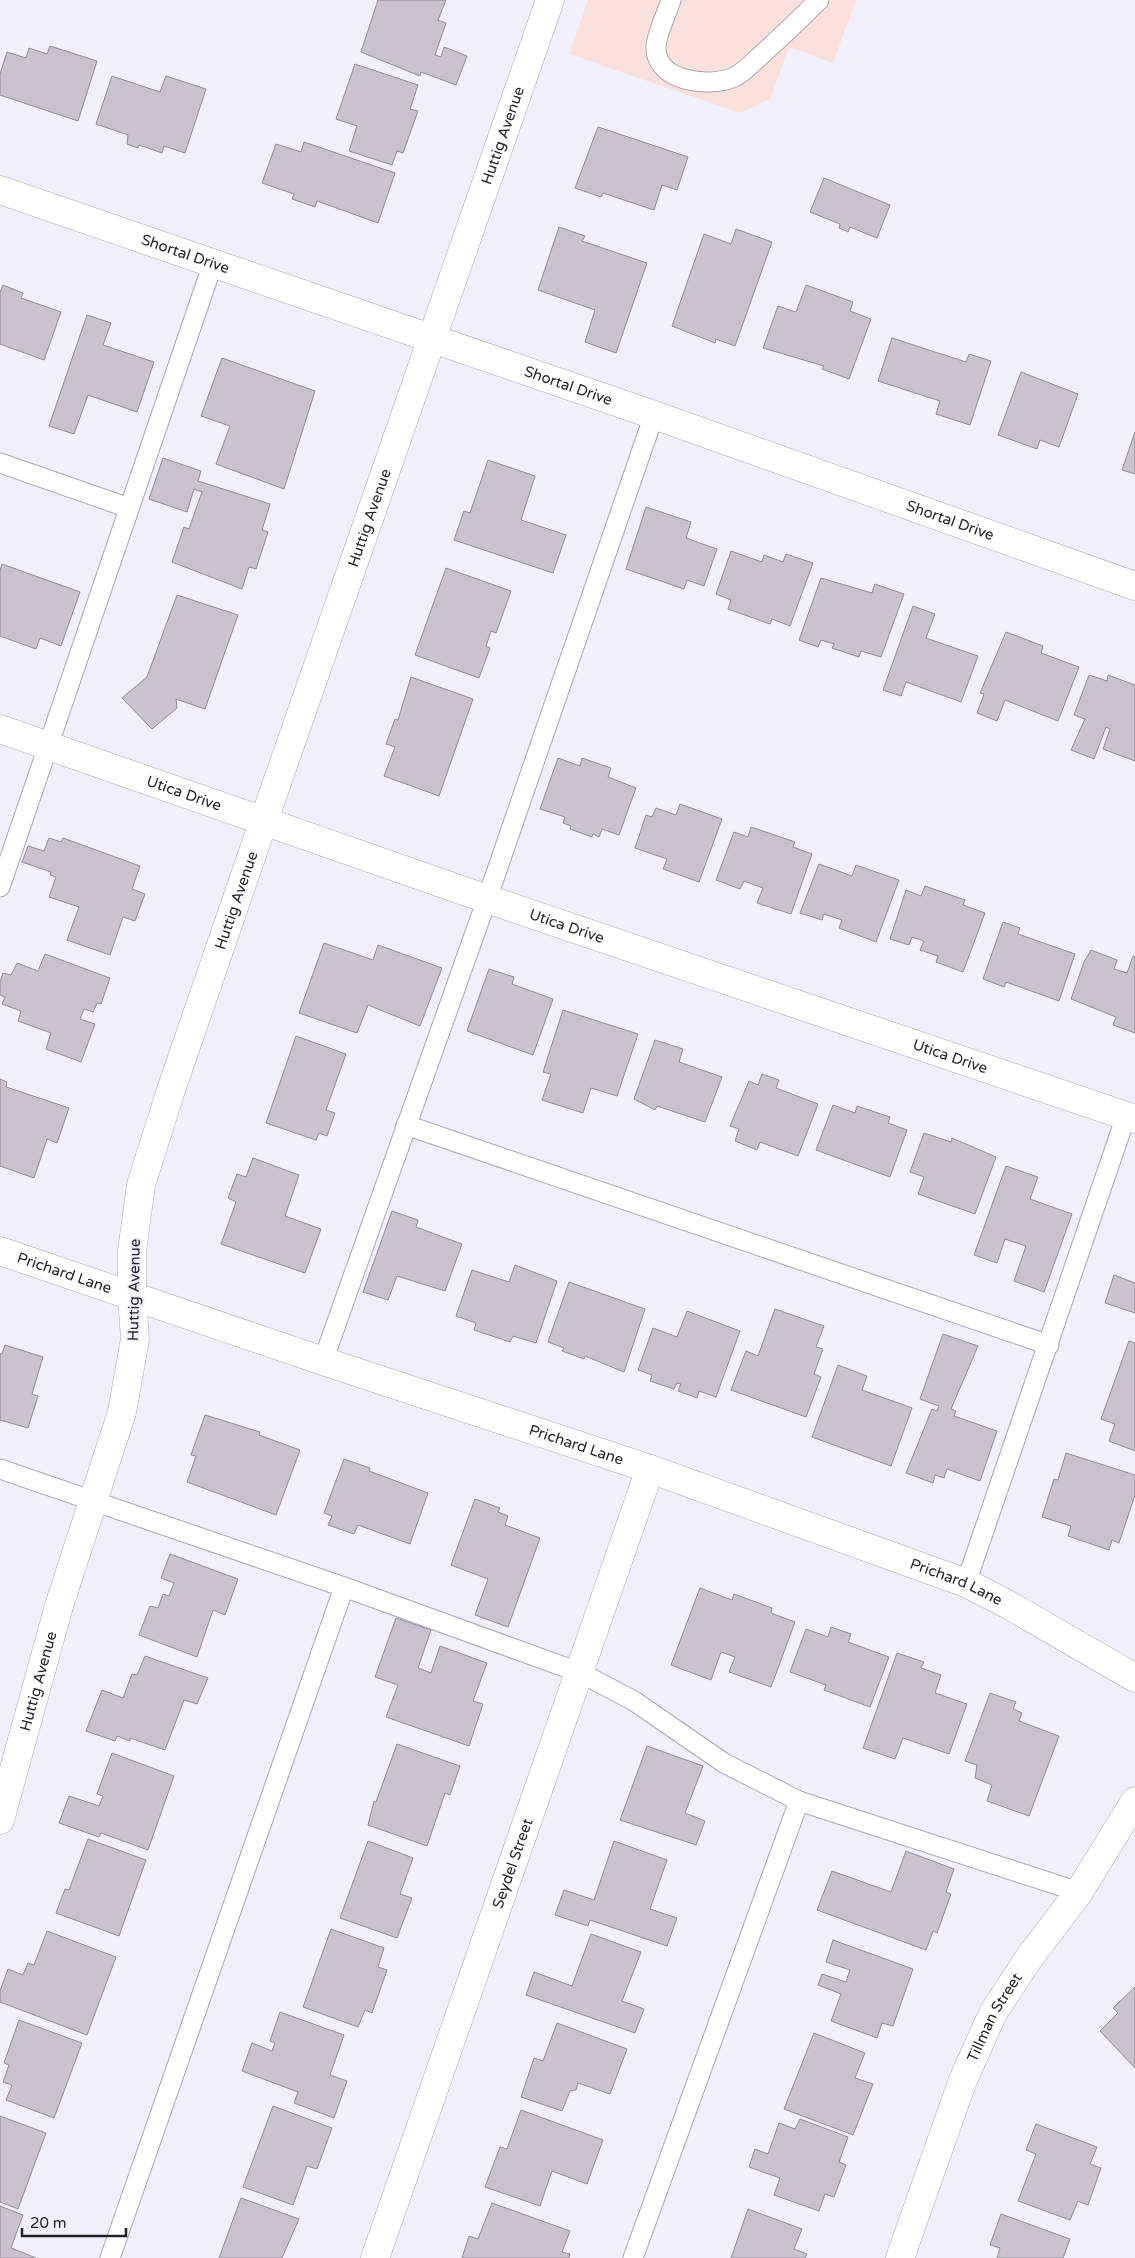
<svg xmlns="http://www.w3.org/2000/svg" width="1135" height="2258" font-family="'Varela Round',sans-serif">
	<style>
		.commercial { fill: #fbe1dc }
		.building { fill: #c8c3cf; stroke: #918c97 }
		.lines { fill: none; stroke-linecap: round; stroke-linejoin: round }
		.lane-casing { stroke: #aaa8b4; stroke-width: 21 }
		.street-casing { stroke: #aaa8b4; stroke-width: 29 }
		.lane { stroke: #fff; stroke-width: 19 }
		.street { stroke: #fff; stroke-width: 28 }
		.labels { text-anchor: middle; stroke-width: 4.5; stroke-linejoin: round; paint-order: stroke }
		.street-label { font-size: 15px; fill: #242328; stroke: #f2effd }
	</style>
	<rect width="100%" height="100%" fill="#f2effd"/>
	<!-- commercial -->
	<polygon class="commercial" points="588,0 856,0 833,63 789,47 770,99 740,113 569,54"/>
	<!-- building -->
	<g class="building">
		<polygon points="378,0 446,0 438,20 446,23 435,55 441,57 444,47 467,56 456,85 421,72 420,76 361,52"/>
		<polygon points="50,46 97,61 78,121 0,95 0,74 7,52 26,58 29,48 47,54"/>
		<polygon points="355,64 418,85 410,109 418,111 403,153 397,151 392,165 349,151 357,126 336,119"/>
		<polygon points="112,76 160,92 166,76 206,89 185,153 164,146 162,153 139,145 138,148 127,144 128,135 96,124"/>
		<polygon points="598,127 688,157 677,190 662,185 654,210 603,193 601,197 575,188"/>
		<polygon points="304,142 395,173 378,223 317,201 315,207 292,199 294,194 262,183 276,144 301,152"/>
		<polygon points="824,178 890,205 877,238 850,227 848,232 839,228 840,224 810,212"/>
		<polygon points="559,227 585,236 582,241 647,263 616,353 585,342 595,310 538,290"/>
		<polygon points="736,229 772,242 735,346 716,339 715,343 672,326 704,234 731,244"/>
		<polygon points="3,285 23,293 21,298 61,312 44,360 0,344 0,293"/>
		<polygon points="806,285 853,302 850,311 871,319 849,379 822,369 824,366 763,348 778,306 796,312"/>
		<polygon points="87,315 111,323 103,345 154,362 137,412 88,395 74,434 49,426"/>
		<polygon points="892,338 966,362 969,354 991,361 970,425 936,414 940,401 878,381"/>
		<polygon points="222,358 315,391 284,489 216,464 230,426 201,416"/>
		<polygon points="1021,372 1078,394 1059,447 1040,440 1037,449 998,435"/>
		<polygon points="1135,432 1135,474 1122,470"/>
		<polygon points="163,458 201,471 198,481 270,504 262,530 268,532 256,569 249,567 242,589 172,562 184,527 189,529 202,492 194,489 187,512 149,499"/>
		<polygon points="488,460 535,476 521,520 566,535 553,573 454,540 464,511 470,513"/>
		<polygon points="646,507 691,522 686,538 717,549 704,586 687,580 684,589 626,569"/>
		<polygon points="731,551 762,562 764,555 783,562 786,554 813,563 790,626 772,619 770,624 728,609 731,600 716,594"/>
		<polygon points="2,564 80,592 61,646 40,638 36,649 0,636 0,570"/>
		<polygon points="446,568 511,591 496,633 491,631 486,646 490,648 479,678 415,655"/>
		<polygon points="821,578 872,593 875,584 904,594 881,657 861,651 859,657 832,648 834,644 821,640 818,647 799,640"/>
		<polygon points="177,595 238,615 205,709 176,699 177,708 152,729 122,698 147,677"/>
		<polygon points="913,606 935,614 926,638 978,656 961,702 906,682 901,696 883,690"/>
		<polygon points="1006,632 1043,646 1041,653 1079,667 1058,721 1005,700 997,721 977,713 984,694 980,693"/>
		<polygon points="1089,675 1107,681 1108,675 1135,685 1135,761 1103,749 1110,729 1106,727 1094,759 1071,750 1085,719 1074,715"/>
		<polygon points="411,677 473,699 439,796 384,776 395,747 386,744 395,719 398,720"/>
		<polygon points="558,758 580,766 582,758 611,768 608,777 636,788 619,835 602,829 599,837 593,834 592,837 570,829 571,826 563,823 565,817 540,809"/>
		<polygon points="680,804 722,819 699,882 663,869 667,859 635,848 646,815 652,817 656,808 676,815"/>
		<polygon points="751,827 795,842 793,847 812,854 791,914 757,903 763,888 744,881 740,889 716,880 734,832 748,837"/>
		<polygon points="49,838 61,842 63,838 140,866 132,889 145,894 135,921 123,917 110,955 67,940 79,907 49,897 56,877 50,875 51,872 22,862 28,846 44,851"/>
		<polygon points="819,864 852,876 856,865 899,880 876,942 839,928 842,920 824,914 822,920 800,913"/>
		<polygon points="925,886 965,900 963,905 985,913 963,972 936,962 938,956 920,950 924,941 912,937 909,945 890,939 906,890 921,896"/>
		<polygon points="1003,922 1020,928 1018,934 1075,954 1059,1001 1006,982 1004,987 983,979"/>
		<polygon points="324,943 373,960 378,945 442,968 420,1026 368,1005 357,1033 299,1013"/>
		<polygon points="1091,950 1117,960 1114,969 1127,973 1133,956 1135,957 1135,1033 1113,1025 1116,1017 1071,999 1084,962"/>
		<polygon points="45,954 110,978 101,1004 97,1003 93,1012 84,1009 80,1019 95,1024 81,1062 46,1049 51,1033 18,1021 21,1011 2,1004 5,997 0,995 0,982 3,973 11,975 17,963 38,971"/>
		<polygon points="489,969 514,977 512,984 553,999 533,1055 467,1031"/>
		<polygon points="563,1010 638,1034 617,1096 591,1088 583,1113 542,1100 551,1074 543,1072"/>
		<polygon points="296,1036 346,1054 326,1110 335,1113 327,1136 319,1133 316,1140 266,1123"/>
		<polygon points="655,1040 683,1049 679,1062 722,1077 705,1122 657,1106 655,1110 634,1099"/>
		<polygon points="762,1074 779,1080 776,1088 818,1104 798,1156 760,1142 757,1150 735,1141 739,1129 730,1126 749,1081 758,1085"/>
		<polygon points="0,1079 7,1082 6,1087 69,1108 57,1143 47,1139 34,1178 0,1166"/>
		<polygon points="833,1105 855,1113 857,1106 890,1117 888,1123 907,1130 890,1177 816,1150"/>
		<polygon points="924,1133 951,1142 952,1138 996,1157 975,1214 918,1194 924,1177 910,1172"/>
		<polygon points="253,1158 299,1175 285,1216 321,1229 305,1273 221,1244 236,1202 228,1198 237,1174 246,1177"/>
		<polygon points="1006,1166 1038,1177 1030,1199 1072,1214 1044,1292 1014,1281 1026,1246 1005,1239 997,1263 974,1255"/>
		<polygon points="392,1211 418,1220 416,1227 462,1244 445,1291 397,1276 388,1300 363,1292"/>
		<polygon points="515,1265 557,1281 536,1343 513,1336 510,1342 474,1330 476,1323 456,1316 472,1270 509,1282"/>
		<polygon points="1114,1275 1135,1283 1135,1313 1105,1303"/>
		<polygon points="569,1282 645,1309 624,1372 585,1356 584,1359 562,1351 564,1348 548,1342"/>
		<polygon points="775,1309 824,1326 816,1347 823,1349 814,1374 821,1377 806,1417 731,1390 746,1351 758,1356"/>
		<polygon points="687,1311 740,1331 716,1397 699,1391 697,1398 678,1391 681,1384 677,1383 674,1389 650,1381 652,1375 638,1370 653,1328 677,1337"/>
		<polygon points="943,1334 978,1346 951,1409 956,1411 954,1416 997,1431 980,1481 947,1469 944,1478 935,1475 933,1483 906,1473 932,1409 937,1411 939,1406 920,1399"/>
		<polygon points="1129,1341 1135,1343 1135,1451 1109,1441 1115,1424 1101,1419"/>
		<polygon points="5,1345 43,1357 32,1394 38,1396 28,1428 0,1420 0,1354 2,1354"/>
		<polygon points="838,1365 867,1376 862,1390 912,1408 891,1466 812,1437"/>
		<polygon points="205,1415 260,1432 259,1435 300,1450 276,1515 187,1482 196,1456 191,1455"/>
		<polygon points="1066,1453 1135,1475 1135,1495 1119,1543 1112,1540 1109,1550 1068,1536 1071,1526 1042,1517 1054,1479 1058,1480"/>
		<polygon points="344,1459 370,1468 369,1471 428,1493 410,1544 358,1525 354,1534 328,1525 332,1516 324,1513"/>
		<polygon points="475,1499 500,1508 498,1512 508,1516 505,1525 540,1538 508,1627 475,1615 488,1579 451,1565"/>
		<polygon points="170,1554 238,1579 225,1615 213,1610 197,1657 139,1635 150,1606 158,1608 163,1594 169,1596 174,1583 161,1578"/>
		<polygon points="700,1588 732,1600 734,1594 772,1608 771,1613 795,1622 771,1687 729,1672 735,1657 721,1652 711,1680 671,1665"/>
		<polygon points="396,1618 431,1630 418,1668 431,1673 440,1646 487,1663 473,1701 483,1704 469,1746 386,1717 398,1685 375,1677"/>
		<polygon points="831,1627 851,1634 848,1642 889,1657 870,1707 824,1690 826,1685 790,1672 806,1629 828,1637"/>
		<polygon points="897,1653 924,1662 921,1668 941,1675 935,1693 967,1704 949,1754 903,1738 895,1759 863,1748"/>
		<polygon points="145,1656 208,1678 197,1704 184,1700 165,1750 130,1738 130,1741 117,1736 115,1741 86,1731 102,1690 123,1698 132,1674 137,1675"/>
		<polygon points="990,1693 1016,1702 1013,1709 1022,1713 1019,1721 1059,1736 1029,1816 987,1801 992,1785 975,1778 977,1765 965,1761"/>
		<polygon points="397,1744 460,1766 450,1795 445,1793 427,1846 368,1825 374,1801 376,1802"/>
		<polygon points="647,1746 703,1766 685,1813 705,1821 696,1845 620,1820"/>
		<polygon points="112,1753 174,1776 148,1850 101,1833 99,1837 59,1823 69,1796 99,1806 103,1796 97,1794"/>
		<polygon points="88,1839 146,1860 119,1936 56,1913 65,1889 69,1890"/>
		<polygon points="368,1841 413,1858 400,1894 412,1898 397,1938 340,1918"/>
		<polygon points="614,1841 667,1860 650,1909 677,1918 667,1946 590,1920 588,1926 555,1915 564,1890 594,1900"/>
		<polygon points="906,1851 954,1869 946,1892 951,1894 937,1933 933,1931 926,1950 817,1910 832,1871 891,1892"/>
		<polygon points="331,1929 384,1948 378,1967 387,1970 372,2013 365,2010 358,2027 303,2007"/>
		<polygon points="47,1931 116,1957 87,2035 0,2002 0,1991 8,1969 23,1975 28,1963 34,1965"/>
		<polygon points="591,1934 641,1952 622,2001 644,2009 635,2033 526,1995 534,1972 572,1986"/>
		<polygon points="833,1940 913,1969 893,2026 882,2023 877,2038 831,2021 841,1994 818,1985 822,1974 846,1982 850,1970 826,1962"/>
		<polygon points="1135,1987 1135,2068 1100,2031 1118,2013 1113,2008"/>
		<polygon points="280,2012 344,2035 330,2075 347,2081 334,2118 294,2103 298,2092 242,2071 252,2043 272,2051 275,2043 270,2041"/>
		<polygon points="19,2020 82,2043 54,2118 6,2100 12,2085 3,2082 9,2065 4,2063"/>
		<polygon points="557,2023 627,2049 610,2094 578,2083 576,2090 570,2091 562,2111 521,2097 534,2058 543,2061"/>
		<polygon points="814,2033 865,2053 855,2078 873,2084 853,2135 784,2109"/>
		<polygon points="273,2106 332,2128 317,2169 307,2166 293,2205 243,2187"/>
		<polygon points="521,2110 603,2140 587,2184 552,2171 540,2206 485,2187 500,2147 507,2149"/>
		<polygon points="0,2116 46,2133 18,2209 0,2202"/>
		<polygon points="800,2119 848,2137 839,2162 846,2165 834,2197 825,2194 819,2211 774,2195 780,2178 749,2167 755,2149 768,2154 779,2123 795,2129"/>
		<polygon points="1036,2124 1097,2147 1090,2164 1101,2168 1088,2205 1078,2201 1070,2220 1018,2201 1036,2154 1026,2150"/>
		<polygon points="241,2198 299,2219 282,2258 219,2258"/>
		<polygon points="492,2203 570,2231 562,2252 570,2254 569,2258 462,2258 469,2236 478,2239"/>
		<polygon points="0,2206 23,2215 11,2248 36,2258 0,2258"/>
		<polygon points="748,2209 802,2229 794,2249 807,2254 805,2258 731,2258"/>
		<polygon points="1001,2214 1070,2239 1063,2258 997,2258 1000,2248 990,2245"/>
	</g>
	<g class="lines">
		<defs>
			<g id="lane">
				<path d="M671,0C667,13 656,35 656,47C655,82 710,88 734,77C742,74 751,64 758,58C779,39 799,20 819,0"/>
				<polyline points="0,463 129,508"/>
				<polyline points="0,887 213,263"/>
				<polyline points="406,1125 1049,1345"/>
				<polyline points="323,1361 487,899 654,415"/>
				<polyline points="0,1469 344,1587 581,1673 634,1701 724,1763 799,1801"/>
				<polyline points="966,1583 1126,1116"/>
				<polyline points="110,2258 344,1587"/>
				<polyline points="633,2258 799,1801 1079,1892"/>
			</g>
			<g id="street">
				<path id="s1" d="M0,190L654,415L1135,586"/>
				<path id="s2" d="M0,729L487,899L1135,1119"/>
				<path id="s3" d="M0,1251L323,1361L650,1469L966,1583L1007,1604L1135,1678"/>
				<path id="s4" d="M0,1820L59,1606L122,1412L135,1339L132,1297V1251L141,1185L171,1090L264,820L550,0"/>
				<path id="s5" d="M375,2258L650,1469"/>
				<path id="s6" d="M900,2258L963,2080L993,2013L1029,1958L1079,1892L1135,1801"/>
			</g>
		</defs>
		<!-- lane casing -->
		<use href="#lane" class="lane-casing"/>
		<!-- street casing -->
		<use href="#street" class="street-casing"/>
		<!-- lane -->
		<use href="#lane" class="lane"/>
		<!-- street -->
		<use href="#street" class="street"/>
	</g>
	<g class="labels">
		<!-- street labels -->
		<g class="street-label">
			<text dy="5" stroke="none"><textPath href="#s4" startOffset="1765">Huttig Avenue</textPath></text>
			<text dy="5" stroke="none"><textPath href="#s1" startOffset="196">Shortal Drive</textPath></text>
			<text dy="5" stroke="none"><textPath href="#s1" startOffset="601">Shortal Drive</textPath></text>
			<text dy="5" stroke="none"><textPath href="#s4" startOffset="1360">Huttig Avenue</textPath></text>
			<text dy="5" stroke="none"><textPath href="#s1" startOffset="1006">Shortal Drive</textPath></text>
			<text dy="5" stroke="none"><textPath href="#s2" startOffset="195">Utica Drive</textPath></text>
			<text dy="5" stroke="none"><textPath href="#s4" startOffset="955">Huttig Avenue</textPath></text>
			<text dy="5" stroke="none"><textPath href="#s2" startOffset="600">Utica Drive</textPath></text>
			<text dy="5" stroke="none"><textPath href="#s2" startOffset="1005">Utica Drive</textPath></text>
			<text dy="5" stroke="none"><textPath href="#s3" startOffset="68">Prichard Lane</textPath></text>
			<text transform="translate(134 1290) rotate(-89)" y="5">Huttig Avenue</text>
			<text dy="5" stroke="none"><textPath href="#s3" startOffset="608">Prichard Lane</textPath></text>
			<text dy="5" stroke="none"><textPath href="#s3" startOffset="1012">Prichard Lane</textPath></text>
			<text dy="5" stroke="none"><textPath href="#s4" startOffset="144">Huttig Avenue</textPath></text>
			<text dy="5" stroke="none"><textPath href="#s5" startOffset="418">Seydel Street</textPath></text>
			<text dy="5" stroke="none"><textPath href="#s6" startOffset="259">Tillman Street</textPath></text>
		</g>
	</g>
	<!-- scale -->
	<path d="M22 2228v8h104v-8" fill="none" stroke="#242328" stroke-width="2.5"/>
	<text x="30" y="2228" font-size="15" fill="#242328" stroke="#f2effd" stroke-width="4" paint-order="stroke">20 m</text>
</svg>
